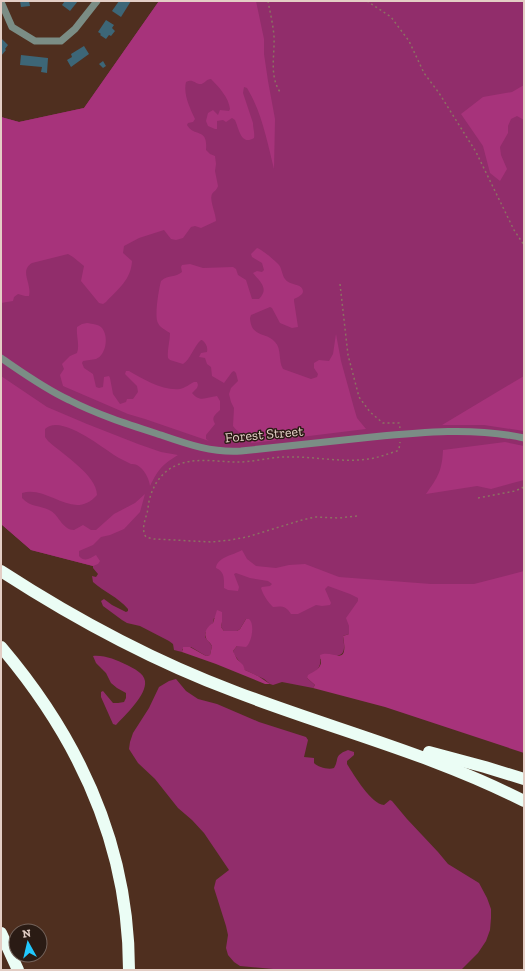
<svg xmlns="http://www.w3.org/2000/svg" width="525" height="971" font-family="'Zilla Slab',serif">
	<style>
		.green { fill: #912d6b }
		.forest { fill: #a7337b }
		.building { fill: #3d6677 }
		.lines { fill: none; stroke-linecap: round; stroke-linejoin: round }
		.path { stroke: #8c7063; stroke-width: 1.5; stroke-dasharray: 2 3; stroke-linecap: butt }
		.minor { stroke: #7b8d85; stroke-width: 7 }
		.highway { stroke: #ebfdf5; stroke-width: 12 }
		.labels { text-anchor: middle; stroke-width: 3; stroke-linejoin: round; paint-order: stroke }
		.street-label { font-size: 14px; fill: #e3cec5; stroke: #2a1b14 }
	</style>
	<rect width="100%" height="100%" fill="#4f2f1f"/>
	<!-- green -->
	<g class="green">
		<path d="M159,1H524V622L349,634L343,636C347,660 340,654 320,659C322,668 314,673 307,678L315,685L313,688L282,682L273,685L270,684L264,679L245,670L234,654L233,651L237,646L242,645L251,635L252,627L246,619L240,629L237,631H224L221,627L222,621L214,618L213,623L205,633V637L212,646L210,655L206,656L191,647L182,649V652L174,650L173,644L169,641L140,626L127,623L122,620L103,606L101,601L104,599L112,605L126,612L128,611V609C118,597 104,592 93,582L92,576L96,577L98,574L93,568V566L31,550L1,524V117L19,122L84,108Z"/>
		<path d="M93,656C105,655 116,660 127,665C133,668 144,673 145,681C147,695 125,715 116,725L113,724L101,697V692L103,691L113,703H118L124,702L126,698V693L117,688L111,683L106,673L96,663Z"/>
		<path d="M176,679L186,691L198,699L217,704L259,722L306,737L308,740L304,757L314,758V763C318,767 328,770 334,768C340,758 333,756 348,750L354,752V755L347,761V764C354,775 371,804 384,805L390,800L392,801L407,819L438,852L448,864L479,883L487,898L491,909V918L490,930L486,941L478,953L461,970H284L240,966L234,962L228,955L226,948L228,935L226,926L214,888L216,880L229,870L204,833L192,820L178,808L155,779L138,763L129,749L130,742L133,733L149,708L159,687L169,681Z"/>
	</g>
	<!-- forest -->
	<g class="forest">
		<path d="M159,1H256L264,39V54L268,81L275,119L274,169C267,141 262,113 247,88L244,87L243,93L253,123C253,129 255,133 254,138C241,146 239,129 235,120L232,118L226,122L223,120L217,121V129H215L208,126L206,121L208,113L213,110L218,115L220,110L229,111L230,109C229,98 219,87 211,79C206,79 204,85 199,84C193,82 192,79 186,82C183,94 190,108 195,119L193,122L188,123L187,125C195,138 208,127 206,150L210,154L215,156L216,164L215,171L218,186C217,190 214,191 212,194C209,200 216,214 216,221L201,228L195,226L191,227L183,238L176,240L171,239L164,230L139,238L124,246L123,253L132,261C131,280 118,289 106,302L103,304L99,303L81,281L84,266L73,257L68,254L32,263C19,271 32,283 29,296H25L18,294L14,297L13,301L1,303V117L19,122L84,108Z"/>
		<polygon points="524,85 524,120 517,116 511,119 508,126 508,133 500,147 501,155 507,169 500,181 490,173 483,146 461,114 483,97 512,92"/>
		<path d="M257,248C260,248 277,262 279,265C282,269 282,275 285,279C290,286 302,283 303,291C303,295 298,297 294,299V301L298,327L292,328L280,323L272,308L270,307L251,315L250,318C251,338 267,332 275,342C282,349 278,361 283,369L311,379L317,377L318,374L314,368V363L319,360L329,361L333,354L336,334L341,361L354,408L357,418L366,429L251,443L252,440C246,434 237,433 233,426L234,408L231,402L229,394L231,388L238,381L236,373L234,371L232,372L224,383L212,376L211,367L207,364L205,358L199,357L201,353L207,352C208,347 206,343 202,340H201C194,346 190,360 183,364L170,360L168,358C167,349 170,342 170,333C166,330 160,328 158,323C154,317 159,288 161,281C169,274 175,278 182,272L181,267L182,265L190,264L203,268L233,267L236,269L238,275L246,280L252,299H259C270,288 259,281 253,273L257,271L262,272L264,270L262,263L252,257L251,254Z"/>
		<path d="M87,323C92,324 99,324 102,328C109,337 106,355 96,359C92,360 87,360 83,361L82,363L84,368L93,374L96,387L99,388L103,387L104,377L109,376L110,378L113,394L120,404L126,402L127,399H133L138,392L137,386L125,374L126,371H129C143,379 163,391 180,389C185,388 190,384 194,382H197L198,385L197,388L192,393C200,403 207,397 217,396L220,401V410C215,415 211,417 215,424L206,435V439L209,441L145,419L128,414L63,386L60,375L64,369L62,364L70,356L77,353C80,345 76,336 77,327L82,324Z"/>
		<path d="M1,376L47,407L87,424L138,444L161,452L178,455C162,465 159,468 150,486C149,478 144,469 137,465C135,464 133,464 131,464C127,462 123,460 119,458C105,450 61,413 45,429V437L48,441C62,454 97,475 97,495C73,522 49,485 22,493V498C31,508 41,505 51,511C59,516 63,530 74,530L83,525L91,530H96L114,514L135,503L145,494L140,512L124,529L110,535L101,537L93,545L79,551V556C85,563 90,558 96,555L100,561L98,564L93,566L31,550L1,524Z"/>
		<polygon points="524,376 524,431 484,425 442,425"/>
		<path d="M505,442L524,446V480L491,489L477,486L426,494C438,477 442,471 443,450Z"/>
		<path d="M242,550L247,559L256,566L276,568L289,565L305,564L339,577L431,584H474L524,571V753L385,707L313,688L315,685L307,678L308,675C313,672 320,669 321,663C321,660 320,658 320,655C333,649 349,669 343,636L349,634V626L346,618L358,601V598L350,594L328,586L325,589L331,603L330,605L322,606L316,605L298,614H291C286,606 282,606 273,607C268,602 263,595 261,588L262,587L270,586L272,584L268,581L250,578L236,573L234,574L239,587L238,591L228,590L224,588C224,579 225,572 216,568C217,557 234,555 242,550Z"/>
		<path d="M217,610L222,612V622L221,627L224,631H237L240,629L246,619H249C255,624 252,642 246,647L237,646L233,651L237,659L243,665L245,670L258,676L270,684H265L216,664L182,652L183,647H190L206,656L210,655L212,646C210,642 207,641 206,638C203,632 209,625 213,623Z"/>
	</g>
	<!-- building -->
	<g class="building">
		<polygon points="20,1 29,1 30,6 21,7"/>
		<polygon points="65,1 78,1 70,11 62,5"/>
		<polygon points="119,1 131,1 121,17 112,11"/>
		<polygon points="106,20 114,25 112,28 115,31 111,36 109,35 106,39 100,35 101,34 98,32"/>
		<polygon points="1,38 8,45 5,49 6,50 1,56"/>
		<polygon points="84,46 89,54 71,67 67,60 72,57 71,54"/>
		<polygon points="21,55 48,58 47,73 41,72 42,67 20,65"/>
		<polygon points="103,61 106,66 103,68 99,64"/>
	</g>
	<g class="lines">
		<!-- path -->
		<g class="path">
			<path d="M268,1C270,12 273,24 274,36C275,55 269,75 280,92"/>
			<polyline points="367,1 391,17 409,41 424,73 439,93 476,152 514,230 524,245"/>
			<polyline points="340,284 348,355 359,397 370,412 383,423 399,423 400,428"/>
			<polyline points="478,498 515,491 524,487"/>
			<path d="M357,516L339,518L315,517L302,520L247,537L230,540L212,542L154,539L146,537C140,528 147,517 148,508C150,489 160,472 177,465C196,457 218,462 238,462C254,462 270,457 286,457C313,456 341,463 368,459C378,458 387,454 397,451L399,449L400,442"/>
		</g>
		<!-- minor -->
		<g class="minor">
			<polyline points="1,2 12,27 35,41 61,41 75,29 97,1"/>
			<path d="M1,358C23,373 45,389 69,400C98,415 130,425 161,435C187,444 212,453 241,451C285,446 328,442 372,437C422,432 474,427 524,438"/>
		</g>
		<!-- highway -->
		<g class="highway">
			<path d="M1,571C75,619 153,661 236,692C332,729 432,754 524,801"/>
			<path d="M1,647C80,740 129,847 129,970"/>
			<polyline points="429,752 485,767 524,779"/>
			<polyline points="1,933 18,970"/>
		</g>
	</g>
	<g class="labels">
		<!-- street labels -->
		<g class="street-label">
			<text transform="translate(264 434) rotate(-5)" y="5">Forest Street</text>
		</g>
	</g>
	<!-- border -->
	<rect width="525" height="971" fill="none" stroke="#e3cec5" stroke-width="4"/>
	<!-- north arrow -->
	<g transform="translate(28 943) rotate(352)"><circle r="19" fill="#2a1b14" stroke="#74635b"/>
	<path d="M0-3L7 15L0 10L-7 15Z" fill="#22c9fe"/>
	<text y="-6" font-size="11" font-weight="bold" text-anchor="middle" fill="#e3cec5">N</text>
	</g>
</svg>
